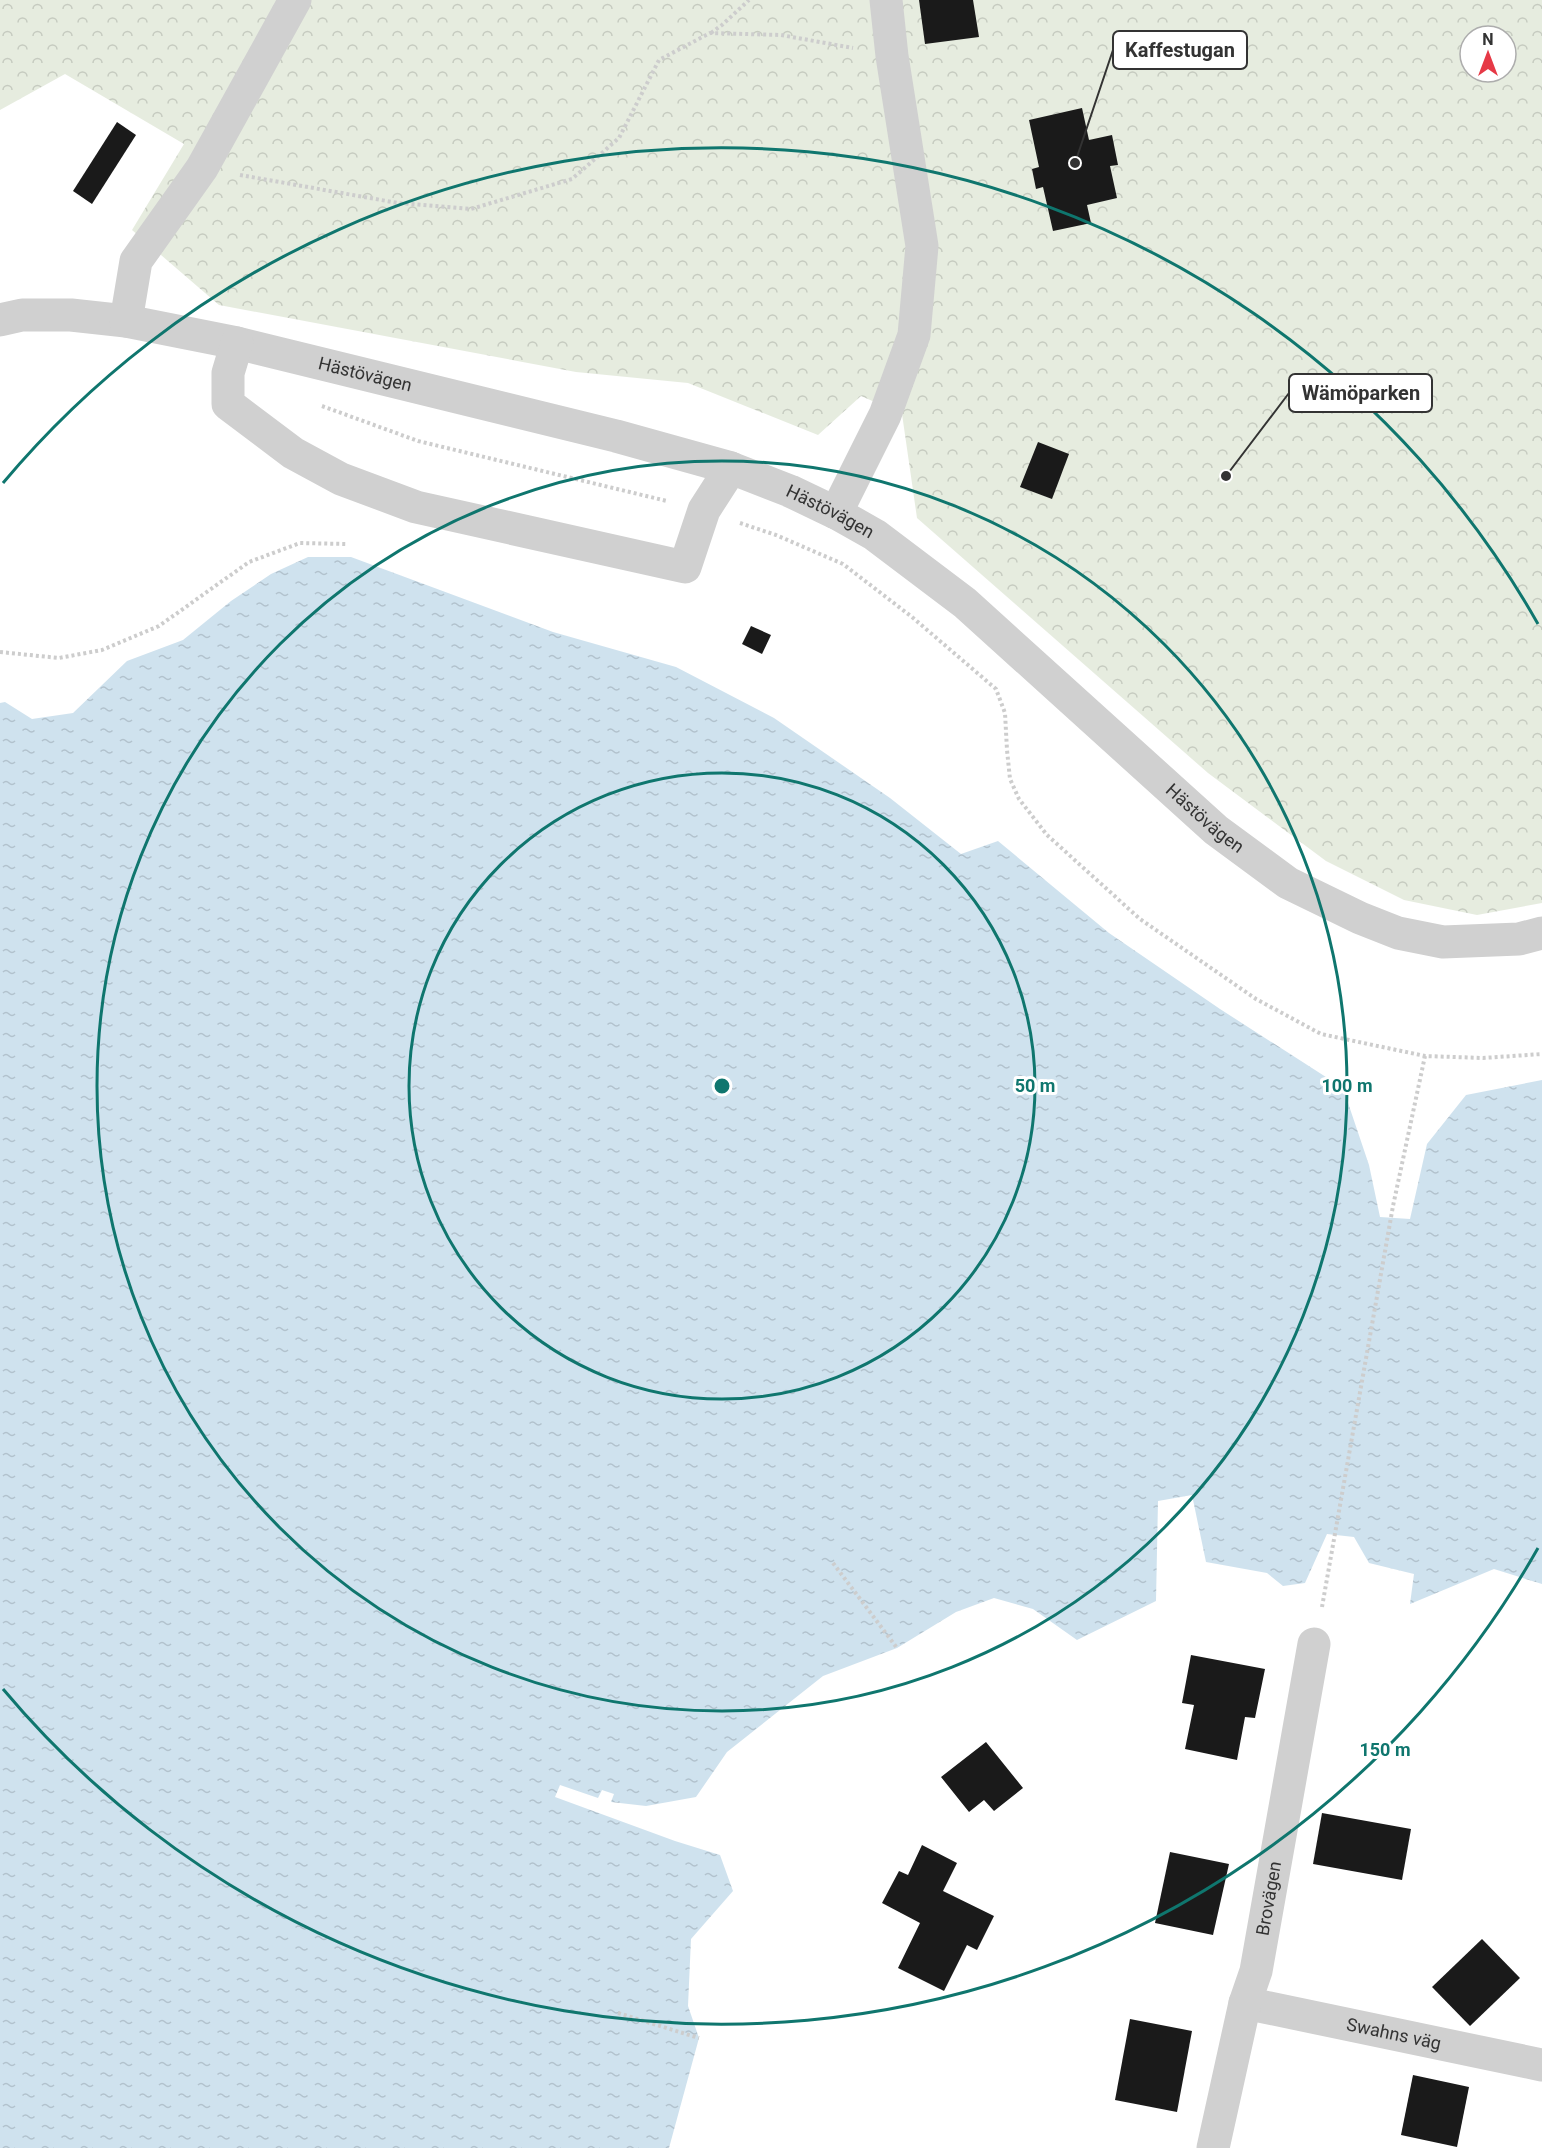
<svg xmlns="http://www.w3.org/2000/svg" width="1542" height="2148" font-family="Roboto,sans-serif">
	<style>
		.park { fill: url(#park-crowns); fill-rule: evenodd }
		.water { fill: url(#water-ripples) }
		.building { fill: #1a1a1a }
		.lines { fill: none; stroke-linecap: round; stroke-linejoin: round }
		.path { stroke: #cdcdcd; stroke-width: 4; stroke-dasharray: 3 3; stroke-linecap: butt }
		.minor { stroke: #d0d0d0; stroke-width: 33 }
		.ring { fill: none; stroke: #0f766e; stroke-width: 3 }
		.labels { text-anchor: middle; stroke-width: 6; stroke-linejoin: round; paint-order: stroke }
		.street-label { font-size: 18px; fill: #333; stroke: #fff }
		.centre { fill: #0f766e; stroke: #fff; stroke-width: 3 }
		.ring-label { font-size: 18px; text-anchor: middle; font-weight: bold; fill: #0f766e; stroke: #fff; stroke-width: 6; stroke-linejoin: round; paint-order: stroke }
		.leader { fill: none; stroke: #333; stroke-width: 2 }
		.callout-dot { fill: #333; stroke: #fff; stroke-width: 2 }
		.callout { fill: #fff; stroke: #333; stroke-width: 2 }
		.callout-label { font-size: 20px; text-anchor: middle; font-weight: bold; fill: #333 }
	</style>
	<defs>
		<pattern id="park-crowns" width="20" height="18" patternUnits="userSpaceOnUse" patternTransform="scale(1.5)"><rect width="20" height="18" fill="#e6ecdf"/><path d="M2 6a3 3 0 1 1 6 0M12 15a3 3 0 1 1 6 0" fill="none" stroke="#c6cbc0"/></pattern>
		<pattern id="water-ripples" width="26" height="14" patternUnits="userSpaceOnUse" patternTransform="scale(1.5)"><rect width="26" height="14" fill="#cfe2ee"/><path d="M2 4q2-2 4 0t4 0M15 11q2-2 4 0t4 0" fill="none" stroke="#b2c2cd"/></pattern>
	</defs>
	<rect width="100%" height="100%" fill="#fff"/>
	<!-- park -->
	<path class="park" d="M0,0H1542V903L1477,915L1404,900L1326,861L1208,773L917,518L902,414L861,396L818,435L688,383L576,372L219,305L132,230L184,144L65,74L0,110ZM1470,36H1506V72H1470Z"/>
	<!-- water -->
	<polygon class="water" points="308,557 351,557 553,632 676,667 774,718 890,798 961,854 998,841 1109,933 1220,1009 1343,1088 1369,1165 1380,1217 1410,1219 1427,1144 1466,1095 1542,1080 1542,1584 1494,1569 1410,1604 1414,1574 1369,1563 1354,1537 1327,1534 1305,1583 1283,1586 1267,1573 1206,1562 1192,1495 1158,1501 1156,1601 1077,1640 1033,1609 994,1598 956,1612 897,1648 823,1676 727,1752 696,1797 646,1806 611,1802 614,1794 602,1790 598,1798 560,1785 555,1797 675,1841 720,1855 733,1891 691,1939 688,2006 699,2038 669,2148 0,2148 0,703 5,702 32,719 73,713 127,661 183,640 231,601 271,574"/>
	<!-- building -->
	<g class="building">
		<polygon points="919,0 973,0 979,37 925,44"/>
		<polygon points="1082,108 1089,140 1112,135 1118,165 1110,166 1117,198 1087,205 1091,223 1053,231 1043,187 1036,189 1032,169 1039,167 1029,120"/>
		<polygon points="117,122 136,135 92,204 73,191"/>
		<polygon points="1038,442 1069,454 1052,499 1020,487"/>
		<polygon points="751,626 771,635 762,654 742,644"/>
		<polygon points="1191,1655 1265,1669 1255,1718 1245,1717 1237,1760 1185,1749 1194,1705 1182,1703"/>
		<polygon points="986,1742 1023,1788 994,1811 984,1800 969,1812 941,1777"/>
		<polygon points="1322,1813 1411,1829 1402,1880 1313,1864"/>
		<polygon points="922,1845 957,1863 943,1891 994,1916 977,1950 967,1945 944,1991 898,1968 920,1923 882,1903 899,1871 908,1875"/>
		<polygon points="1170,1852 1229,1864 1213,1935 1155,1923"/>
		<polygon points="1482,1939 1520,1978 1470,2026 1432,1987"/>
		<polygon points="1130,2019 1192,2031 1177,2112 1115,2100"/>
		<polygon points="1413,2075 1469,2087 1457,2147 1401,2135"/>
	</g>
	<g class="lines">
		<!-- path -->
		<g class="path">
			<polyline points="711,33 722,25 749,0"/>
			<polyline points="240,175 398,203 471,209 572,179 619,138 659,60 710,33 781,35 853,48"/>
			<polyline points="322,406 418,441 667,501"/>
			<polyline points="740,523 776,535 843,564 912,617 996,689 1005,713 1007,750 1010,779 1019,799 1047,835 1140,919 1256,999 1321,1034 1425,1056 1483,1058 1542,1054"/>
			<polyline points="0,652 59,658 102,650 159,626 249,562 300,543 346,544"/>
			<polyline points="833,1563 897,1648"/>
			<polyline points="1322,1607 1393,1206 1425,1056"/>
			<polyline points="618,2013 699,2038"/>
		</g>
		<!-- minor -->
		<g class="minor">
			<path id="s1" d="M0,320L22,315H71L126,321L237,343L616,436L731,468L790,491L836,513L875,535L965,603L1216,830L1288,883L1360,918L1398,933L1443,942L1519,939L1542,933"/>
			<polyline points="126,321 136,261 202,168 295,0"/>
			<polyline points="237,343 228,373 228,404 293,453 341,479 416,507 685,567 704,510 731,468"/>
			<polyline points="836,513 885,415 914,335 922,246 892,56 886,0"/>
			<path id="s2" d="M1245,2003L1542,2065"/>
			<path id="s3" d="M1213,2148L1245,2003L1256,1971L1314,1644"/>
		</g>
	</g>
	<!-- distance rings -->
	<g class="ring">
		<circle cx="722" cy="1086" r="313"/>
		<circle cx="722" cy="1086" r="625"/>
		<path d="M1538 1548A938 938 0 0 1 3 1689M3 483A938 938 0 0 1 1538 624"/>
	</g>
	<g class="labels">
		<!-- street labels -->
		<g class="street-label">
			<text dy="6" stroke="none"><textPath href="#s1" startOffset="372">Hästövägen</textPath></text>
			<text dy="6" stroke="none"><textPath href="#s1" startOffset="858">Hästövägen</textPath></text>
			<text dy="6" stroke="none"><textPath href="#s1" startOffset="1344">Hästövägen</textPath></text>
			<text dy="6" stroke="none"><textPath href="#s3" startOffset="256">Brovägen</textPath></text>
			<text dy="6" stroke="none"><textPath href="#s2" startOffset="152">Swahns väg</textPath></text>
		</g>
	</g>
	<circle cx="722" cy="1086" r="9" class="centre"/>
	<g class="ring-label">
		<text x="1035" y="1092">50 m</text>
		<text x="1347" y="1092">100 m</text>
		<text x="1385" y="1756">150 m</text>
	</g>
	<!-- callouts -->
	<path class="leader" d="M1075 163L1113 50M1226 476L1289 393"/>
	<g class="callout-dot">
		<circle cx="1075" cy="163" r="6"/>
		<circle cx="1226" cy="476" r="6"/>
	</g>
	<g class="callout">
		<rect x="1113" y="31" width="134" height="38" rx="6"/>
		<rect x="1289" y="374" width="143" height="38" rx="6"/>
	</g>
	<g class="callout-label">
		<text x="1180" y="57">Kaffestugan</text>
		<text x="1361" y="400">Wämöparken</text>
	</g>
	<!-- north arrow -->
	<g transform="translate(1488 54)"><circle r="28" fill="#ffffff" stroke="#adadad" stroke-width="1.5"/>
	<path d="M0-4.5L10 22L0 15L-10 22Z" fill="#e63946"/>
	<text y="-9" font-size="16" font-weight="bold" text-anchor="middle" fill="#333333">N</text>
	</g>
</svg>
